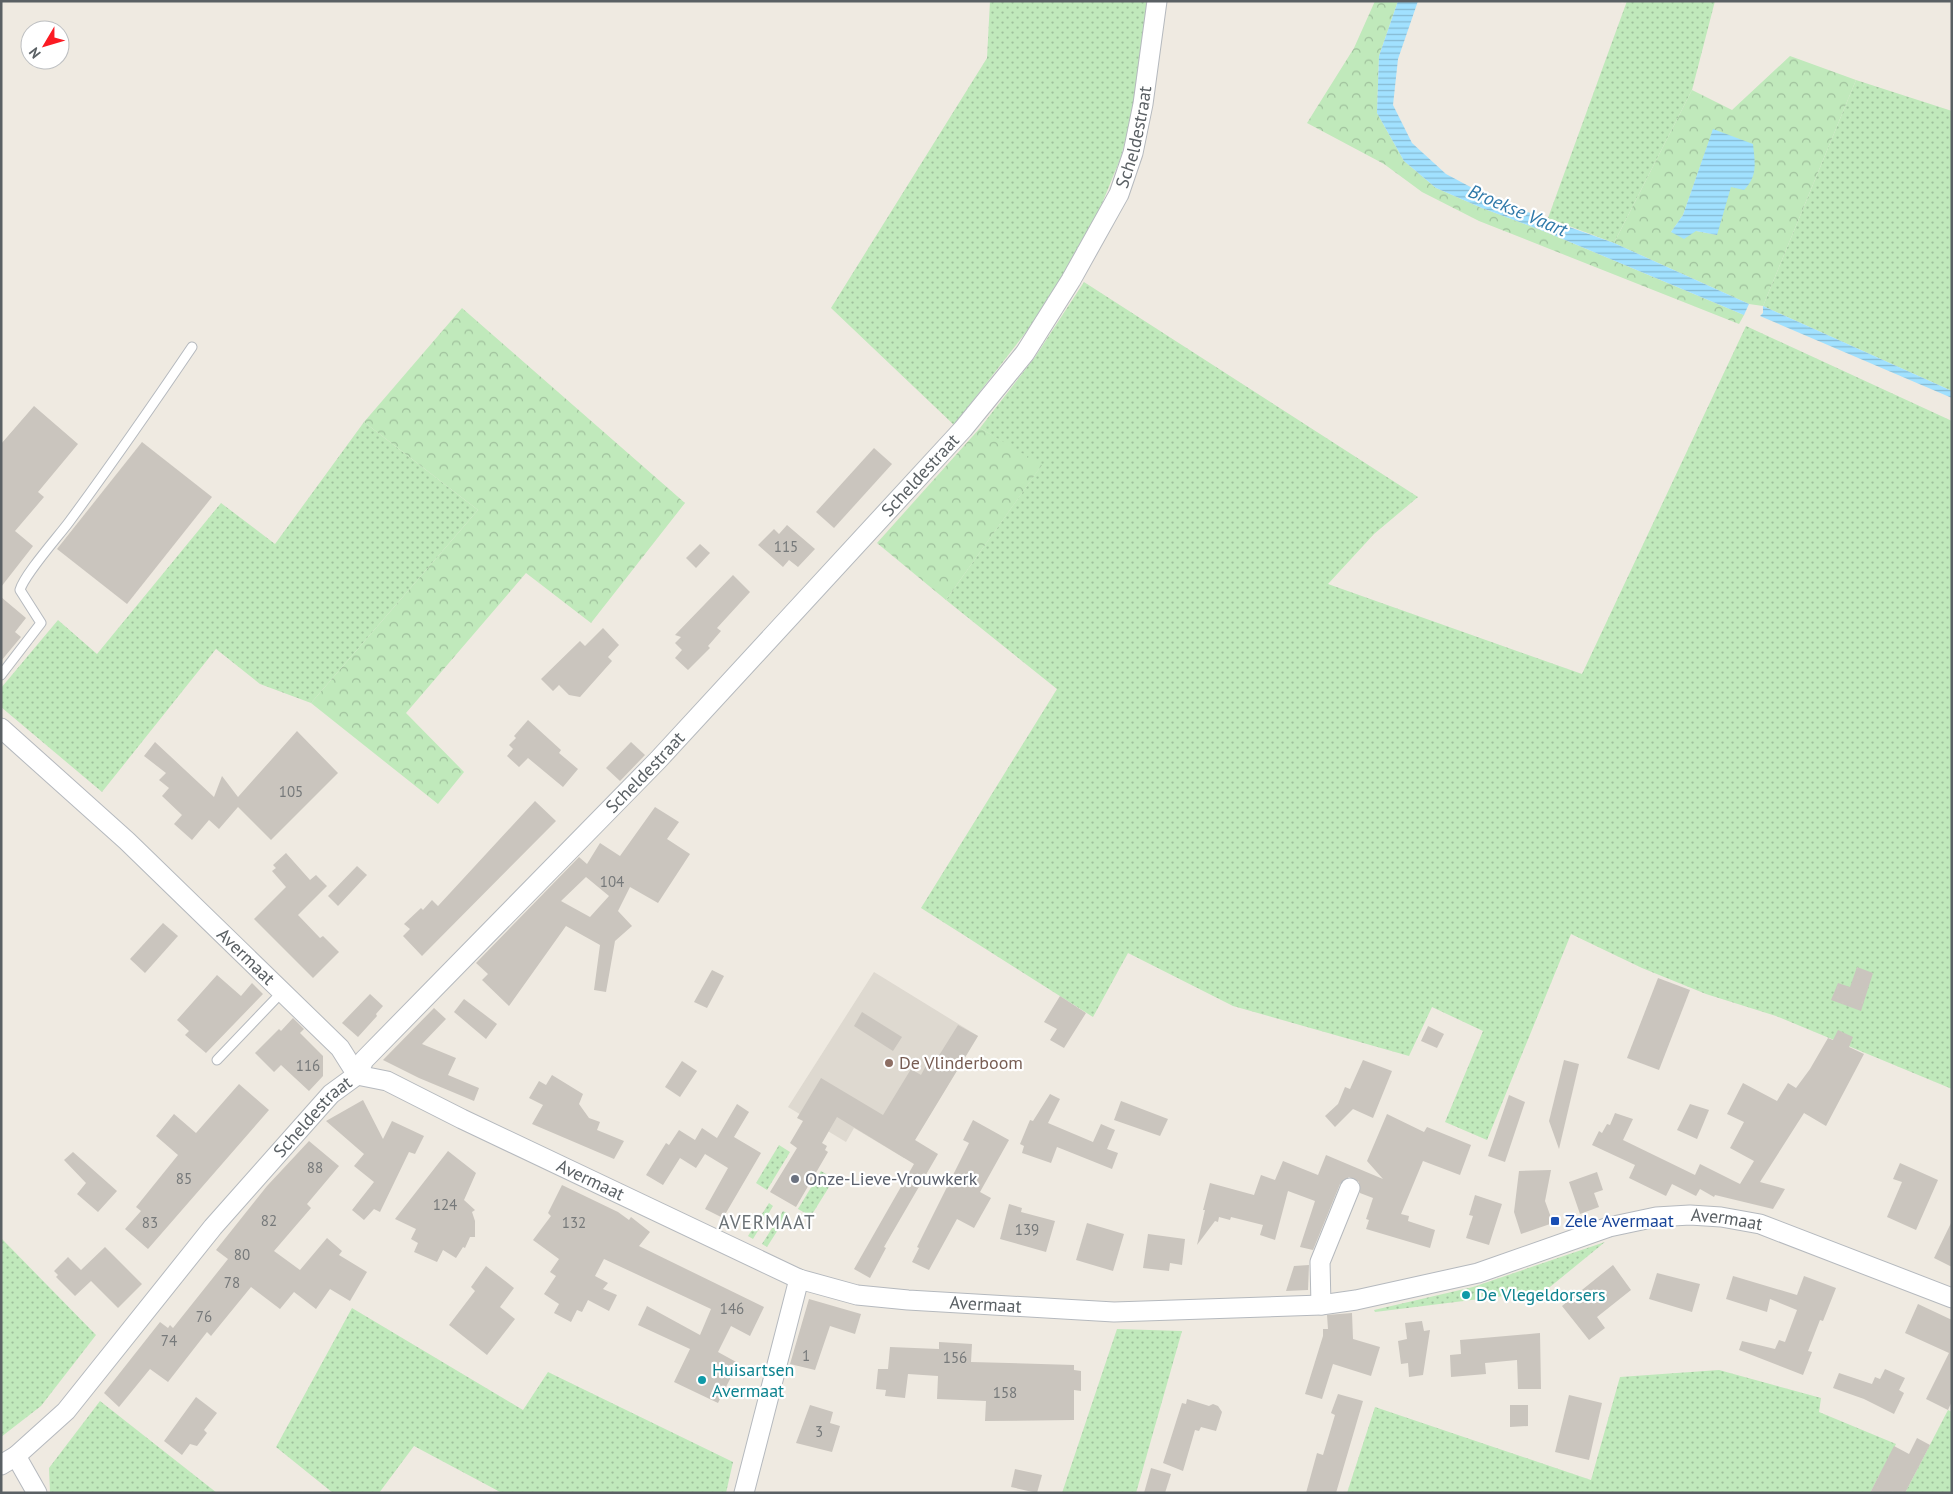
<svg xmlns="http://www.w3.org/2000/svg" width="1953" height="1494" font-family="'PT Sans',sans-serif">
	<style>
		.education { fill: #ded9d0 }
		.grass { fill: url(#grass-dots) }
		.forest { fill: url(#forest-crowns); fill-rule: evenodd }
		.water { fill: url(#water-rules) }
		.building { fill: #cac5be; fill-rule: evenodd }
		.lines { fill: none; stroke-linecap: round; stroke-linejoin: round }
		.service-casing { stroke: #b5b9be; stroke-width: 11 }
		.minor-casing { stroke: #b5b9be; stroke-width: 21 }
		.service { stroke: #fff; stroke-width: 9 }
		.minor { stroke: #fff; stroke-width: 19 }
		.education-dot { fill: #8d6e63; stroke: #fff; stroke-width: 2 }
		.worship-dot { fill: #6b7280; stroke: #fff; stroke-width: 2 }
		.transit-dot { fill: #1a4fb4; stroke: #fff; stroke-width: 2 }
		.culture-dot { fill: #0f9aa8; stroke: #fff; stroke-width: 2 }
		.labels { text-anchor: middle; stroke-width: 4.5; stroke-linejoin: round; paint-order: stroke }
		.number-label { font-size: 15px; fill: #76797a }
		.street-label { font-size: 18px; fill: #5a6064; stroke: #fff }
		.education-label { font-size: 18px; fill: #785e54; stroke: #fff; text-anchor: start }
		.worship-label { font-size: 18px; fill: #5b616d; stroke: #fff; text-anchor: start }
		.transit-label { font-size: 18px; fill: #164399; stroke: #fff; text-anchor: start }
		.culture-label { font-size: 18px; fill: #0d838f; stroke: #fff; text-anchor: start }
		.water-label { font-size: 19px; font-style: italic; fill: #2f79a9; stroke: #fff }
		.neighbourhood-label { font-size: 19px; letter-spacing: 1px; fill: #6b7276; stroke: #fff }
	</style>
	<defs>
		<pattern id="grass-dots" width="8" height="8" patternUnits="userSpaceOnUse" patternTransform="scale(1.25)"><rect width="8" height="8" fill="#c0e9bb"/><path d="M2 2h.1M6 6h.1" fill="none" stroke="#9fc09c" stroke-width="1.8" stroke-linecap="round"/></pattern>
		<pattern id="forest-crowns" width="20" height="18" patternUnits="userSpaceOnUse" patternTransform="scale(1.25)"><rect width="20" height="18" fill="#c0e9bb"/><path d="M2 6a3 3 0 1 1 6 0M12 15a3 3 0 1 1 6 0" fill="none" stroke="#9fc09c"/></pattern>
		<pattern id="water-rules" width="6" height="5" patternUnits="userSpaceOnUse" patternTransform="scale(1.25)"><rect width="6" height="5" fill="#a1e1ff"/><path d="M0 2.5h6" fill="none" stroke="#86bad2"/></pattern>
	</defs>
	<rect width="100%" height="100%" fill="#efeae1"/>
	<!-- education -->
	<polygon class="education" points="874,972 978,1036 904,1158 854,1128 846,1142 788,1107"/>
	<!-- grass -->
	<g class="grass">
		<polygon points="990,1 1148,1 1131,118 1121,157 1101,206 1064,278 1044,309 954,425 831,308 987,58"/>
		<polygon points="1627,1 1715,1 1692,90 1614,243 1548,218"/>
		<polygon points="1856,80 1952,111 1952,391 1763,306"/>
		<polygon points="1084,282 1418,497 1374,534 1328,584 1582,674 1746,326 1952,421 1952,1089 1776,1016 1706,994 1642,968 1571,934 1487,1140 1445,1122 1483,1031 1432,1007 1409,1056 1233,1006 1128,953 1093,1017 921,908 1057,689 946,600 1041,466 980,428 1035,357"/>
		<polygon points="364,422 478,510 311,703 260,684 216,649 102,792 1,707 1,688 58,620 97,654 221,503 275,544"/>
		<polygon points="779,1145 790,1152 767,1190 756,1183"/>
		<polygon points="821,1171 834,1179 811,1216 798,1209"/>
		<polygon points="769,1203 773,1206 753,1239 748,1236"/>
		<polygon points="783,1211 788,1214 767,1247 762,1244"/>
		<polygon points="1,1238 96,1335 41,1406 1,1437"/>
		<polygon points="1605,1242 1545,1291 1375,1312 1374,1310 1473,1287"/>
		<polygon points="352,1308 523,1410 548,1372 733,1462 726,1493 502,1493 414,1446 379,1493 333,1493 276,1447"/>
		<polygon points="1117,1329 1182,1331 1136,1493 1062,1493"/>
		<polygon points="1719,1370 1821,1398 1819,1412 1896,1444 1870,1493 1347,1493 1375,1407 1591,1480 1620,1377"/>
		<polygon points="100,1401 217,1493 50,1493 49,1468"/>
		<polygon points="1948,1410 1952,1412 1952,1493 1905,1493"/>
	</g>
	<!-- forest -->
	<g class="forest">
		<polygon points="1375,1 1398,1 1379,56 1377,113 1404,161 1436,188 1482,208 1546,232 1744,315 1739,324 1479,221 1422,192 1384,164 1307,123 1354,48"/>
		<path d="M1790,56L1856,80L1763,306L1749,304L1614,243L1692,90L1732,110ZM1713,130L1717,235L1696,231L1671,232L1683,215Z"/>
		<polygon points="462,308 685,503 591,623 526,573 406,713 464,772 438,804 311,703 478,510 364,422"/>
		<polygon points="980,428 1042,465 946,600 877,543"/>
	</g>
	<!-- water -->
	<g class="water">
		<polygon points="1398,1 1418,1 1398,59 1393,105 1412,143 1446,174 1497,201 1614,243 1749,304 1744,315 1546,232 1482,208 1436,188 1404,161 1377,113 1379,56"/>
		<path d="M1713,129L1753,144C1755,163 1758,176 1744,190L1731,187L1717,235L1696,231L1684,239L1671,232L1683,215Z"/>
		<polygon points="1763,306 1952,391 1952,398 1760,316 1763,313"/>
	</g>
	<!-- building -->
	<g class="building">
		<polygon points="34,406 78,444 38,492 44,497 15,531 33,546 1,587 1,444"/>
		<polygon points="142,442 212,497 127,604 57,549"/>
		<polygon points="874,448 892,464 834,528 816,512"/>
		<polygon points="787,525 815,549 798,567 789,560 783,567 758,545 774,529 779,534"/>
		<polygon points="700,544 710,553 696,568 686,558"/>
		<polygon points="733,575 750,592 717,628 721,631 708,646 710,648 688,670 675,658 682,650 675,643 681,637 675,635"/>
		<polygon points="1,597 26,618 15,632 21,637 1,661"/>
		<polygon points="603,628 619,645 608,657 612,661 580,697 569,695 559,685 553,691 541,679 580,641 585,646"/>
		<polygon points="528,720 561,750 559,753 578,769 563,787 528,758 519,767 507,756 513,749 509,745 516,738 514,736"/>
		<polygon points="297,731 338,773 271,840 238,807 219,829 209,820 192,840 174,824 182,815 162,796 169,788 159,780 166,773 144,756 155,742 214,797 222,776 238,797"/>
		<polygon points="631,742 645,755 620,781 606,768"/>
		<polygon points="535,801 556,821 422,956 403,936 410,929 404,924 421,908 423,910 432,900 438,906"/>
		<path d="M655,807L679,822L667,839L690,854L658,903L630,887L618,911L632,926L615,941L606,992L594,990L600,945L566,926L509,1006L482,980L488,974L476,963L579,857L587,864L600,843L620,856ZM586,877L609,896L590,917L561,901Z"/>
		<polygon points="286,853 310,880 316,875 327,886 298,915 320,938 323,936 339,952 313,978 254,919 286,887 272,871 276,868 273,865"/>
		<polygon points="357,866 367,875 338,906 328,896"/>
		<polygon points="163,923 178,936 145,973 130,959"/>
		<polygon points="1857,967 1873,973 1861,1011 1831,1000 1838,983 1850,987"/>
		<polygon points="712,970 724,976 707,1008 694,1002"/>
		<polygon points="217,975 241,996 252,983 263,994 206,1053 185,1035 189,1031 177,1020"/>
		<polygon points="1658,978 1690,990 1659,1070 1627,1058"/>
		<polygon points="370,994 383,1006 376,1014 377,1016 358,1037 342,1023"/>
		<polygon points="1060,996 1086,1013 1064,1048 1050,1040 1057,1029 1044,1022"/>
		<polygon points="464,999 497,1024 486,1039 454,1012"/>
		<polygon points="434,1008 446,1019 422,1044 456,1058 448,1075 479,1088 474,1101 419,1078 383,1060"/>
		<polygon points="862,1012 902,1037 893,1051 854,1026"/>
		<polygon points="293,1018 304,1029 300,1033 323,1056 323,1076 309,1091 281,1065 274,1072 255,1053 279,1029 281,1031"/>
		<polygon points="958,1025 978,1036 915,1140 938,1154 884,1247 886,1248 870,1278 854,1269 914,1164 837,1117 822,1143 827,1146 825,1150 828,1152 796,1207 770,1192 797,1148 790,1143 803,1121 797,1118 821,1078 883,1115 911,1069 921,1075 928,1062 933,1065"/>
		<polygon points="1428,1026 1444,1034 1437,1048 1421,1041"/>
		<polygon points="1838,1030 1853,1037 1849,1047 1864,1054 1826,1126 1804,1113 1760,1182 1785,1189 1773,1209 1715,1195 1714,1197 1700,1189 1696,1196 1672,1184 1666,1196 1629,1178 1635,1165 1592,1145 1599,1131 1602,1133 1607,1124 1610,1125 1615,1113 1633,1119 1623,1140 1695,1175 1700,1164 1740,1184 1754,1161 1730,1148 1744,1122 1727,1114 1743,1083 1777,1101 1788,1083 1796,1088 1810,1069 1828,1038 1833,1040"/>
		<polygon points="1363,1060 1392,1071 1373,1118 1353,1109 1335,1127 1325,1116 1338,1104 1345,1087 1350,1089"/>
		<polygon points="1564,1060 1579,1064 1559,1149 1549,1121"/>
		<polygon points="682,1061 697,1071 680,1097 665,1087"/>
		<polygon points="552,1075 583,1094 579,1104 589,1118 600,1122 597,1130 624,1141 614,1159 532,1124 543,1105 529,1098 539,1081 546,1085"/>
		<polygon points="239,1084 269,1110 148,1249 125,1229 141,1211 136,1207 178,1155 156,1136 174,1114 196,1133"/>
		<polygon points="1050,1094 1060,1099 1048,1123 1093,1142 1101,1124 1115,1130 1107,1149 1118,1153 1112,1169 1057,1147 1051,1163 1022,1153 1024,1146 1020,1144 1030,1120 1033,1121"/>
		<polygon points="1509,1095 1525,1102 1505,1162 1488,1156"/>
		<polygon points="363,1100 383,1139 392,1121 424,1136 415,1154 409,1152 380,1212 374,1209 364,1220 352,1210 374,1182 354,1166 364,1154 326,1121"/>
		<polygon points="1121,1101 1168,1119 1160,1136 1114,1120"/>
		<polygon points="737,1104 749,1112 734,1137 761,1153 723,1218 705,1209 728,1168 705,1154 696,1168 680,1158 663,1185 646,1175 666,1143 669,1145 679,1130 695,1140 702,1128 717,1138"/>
		<polygon points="1690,1104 1709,1110 1697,1139 1677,1130"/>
		<polygon points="1387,1114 1424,1132 1427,1127 1471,1145 1460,1175 1423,1161 1401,1214 1409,1216 1408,1221 1435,1230 1430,1248 1366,1229 1369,1220 1366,1219 1373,1198 1360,1193 1359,1182 1349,1177 1340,1184 1313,1250 1300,1247 1315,1201 1288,1191 1275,1240 1260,1235 1263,1225 1231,1217 1230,1220 1219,1217 1218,1222 1215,1221 1197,1245 1205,1210 1203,1210 1210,1183 1254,1195 1261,1175 1275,1180 1283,1161 1318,1175 1326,1155 1383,1179 1367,1161"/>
		<polygon points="973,1120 1009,1140 980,1192 991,1198 974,1228 957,1219 929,1270 912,1262 919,1248 917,1247 969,1143 963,1140"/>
		<polygon points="309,1141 339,1166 307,1204 311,1208 274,1251 300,1270 327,1238 342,1251 339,1255 367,1272 350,1301 330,1289 316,1309 294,1292 280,1309 251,1287 211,1336 207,1332 168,1382 150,1369 119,1407 104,1393 160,1322 168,1328 170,1325 173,1328 228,1259 216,1250 267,1186"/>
		<polygon points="448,1151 476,1173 464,1200 475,1210 472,1212 475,1221 475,1237 470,1237 465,1248 463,1247 456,1258 443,1250 437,1262 414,1252 418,1243 411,1239 416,1229 395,1219"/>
		<polygon points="73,1152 117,1191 98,1212 77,1194 86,1183 64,1160"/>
		<polygon points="1900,1163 1938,1180 1916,1230 1887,1217 1902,1182 1893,1179"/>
		<polygon points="1551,1170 1545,1201 1553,1223 1521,1234 1514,1212 1519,1171"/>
		<polygon points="1597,1172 1603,1190 1594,1193 1599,1207 1580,1214 1569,1182"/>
		<polygon points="562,1185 618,1212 629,1220 631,1217 650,1232 639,1246 764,1307 750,1336 731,1326 718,1352 738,1363 718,1403 674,1382 690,1349 638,1325 647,1306 700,1335 711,1309 604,1259 595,1276 608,1283 603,1289 617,1295 609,1311 588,1300 582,1312 577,1310 571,1322 554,1313 559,1304 544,1294 556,1276 550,1272 559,1259 533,1240 551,1216 548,1213"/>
		<polygon points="1475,1195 1502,1204 1489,1245 1466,1238 1473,1216 1469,1215"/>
		<polygon points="1009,1204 1022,1208 1021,1212 1055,1221 1046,1252 1000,1239"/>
		<polygon points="1952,1221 1952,1267 1934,1258"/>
		<polygon points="1087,1223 1124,1234 1113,1271 1076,1260"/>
		<polygon points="1148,1234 1185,1239 1182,1265 1170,1263 1169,1271 1143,1268"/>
		<polygon points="105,1247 142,1284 118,1308 91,1281 75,1296 56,1277 58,1275 54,1271 68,1257 81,1270"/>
		<polygon points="1309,1265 1308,1290 1286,1291 1294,1266"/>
		<polygon points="1613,1265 1631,1290 1597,1317 1605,1328 1589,1340 1562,1306"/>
		<polygon points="486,1266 514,1288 500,1307 515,1319 487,1355 449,1325 475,1291 471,1287"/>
		<polygon points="1657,1273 1700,1284 1692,1312 1649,1299"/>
		<polygon points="1733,1276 1797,1295 1804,1276 1836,1288 1823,1321 1820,1320 1808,1351 1812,1352 1803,1375 1739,1350 1742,1341 1775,1349 1779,1340 1785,1342 1797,1310 1770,1299 1767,1312 1726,1299"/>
		<polygon points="809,1299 861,1314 855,1334 830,1326 815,1370 790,1364"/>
		<polygon points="1918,1304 1952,1320 1952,1401 1948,1410 1926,1399 1949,1353 1905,1333"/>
		<polygon points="1352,1313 1353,1339 1380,1347 1371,1376 1333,1364 1322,1399 1305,1394 1323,1336 1323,1329 1328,1329 1327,1315"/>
		<polygon points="1422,1321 1424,1331 1430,1330 1423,1375 1409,1377 1408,1363 1401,1364 1398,1341 1407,1339 1405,1323"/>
		<polygon points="1540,1333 1541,1389 1518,1389 1517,1360 1485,1363 1486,1374 1451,1377 1450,1355 1461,1354 1460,1340"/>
		<polygon points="939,1342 972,1344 971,1362 1074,1365 1074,1370 1081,1371 1081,1391 1074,1390 1074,1420 985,1421 986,1401 937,1399 938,1376 908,1374 905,1398 885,1396 886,1390 876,1389 878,1369 888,1369 890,1347 939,1349"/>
		<polygon points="1885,1369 1905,1378 1899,1390 1904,1393 1894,1414 1864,1399 1833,1388 1839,1373 1872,1384 1875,1377 1880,1379"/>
		<polygon points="1338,1394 1363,1401 1336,1493 1306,1493 1317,1453 1323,1455 1335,1415 1331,1413"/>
		<polygon points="1569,1395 1602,1403 1589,1460 1555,1452"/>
		<polygon points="196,1397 217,1413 204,1430 207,1433 197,1446 190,1444 182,1455 164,1441"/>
		<polygon points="1187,1399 1209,1406 1213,1404 1218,1406 1222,1412 1216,1431 1201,1427 1199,1431 1195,1430 1183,1471 1163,1463 1182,1403 1186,1404"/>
		<polygon points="810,1405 833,1412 830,1423 840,1426 832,1452 796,1443"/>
		<polygon points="1510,1405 1528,1405 1528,1426 1510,1427"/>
		<polygon points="1917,1438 1930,1445 1905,1493 1870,1493 1894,1446 1909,1454"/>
		<polygon points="1151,1468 1171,1474 1165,1493 1144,1493"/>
		<polygon points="1015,1469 1042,1475 1037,1493 1011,1487"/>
	</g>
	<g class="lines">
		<defs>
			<g id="service">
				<path d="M1,675L41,623L20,590C24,575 57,538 69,522C111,465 152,406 192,347"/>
				<polyline points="217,1060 282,992"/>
			</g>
			<g id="minor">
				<path id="s1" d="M1,728L127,841L340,1048L357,1075L387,1081L462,1119L799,1279L857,1295L908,1300L1114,1312L1321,1305L1356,1300L1478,1273L1609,1227L1656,1217L1690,1215L1721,1217L1760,1224L1952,1298"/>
				<polyline points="1321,1305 1320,1262 1350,1188"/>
				<polyline points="16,1456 37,1493"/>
				<path id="s2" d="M1,1465L16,1456L66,1411L213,1227L331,1094L357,1075L364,1060L658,760L963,429L1025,353L1071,280L1119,194L1133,153L1143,104L1157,1"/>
				<polyline points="744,1493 799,1279"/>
			</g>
		</defs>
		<!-- service casing -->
		<use href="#service" class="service-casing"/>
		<!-- minor casing -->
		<use href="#minor" class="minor-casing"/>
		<!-- service -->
		<use href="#service" class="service"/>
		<!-- minor -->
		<use href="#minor" class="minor"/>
	</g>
	<!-- markers -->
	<circle class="education-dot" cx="889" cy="1063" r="5"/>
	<circle class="worship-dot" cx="795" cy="1179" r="5"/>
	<rect class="transit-dot" x="1550" y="1216" width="10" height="10" rx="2.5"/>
	<g class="culture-dot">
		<circle cx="1466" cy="1295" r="5"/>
		<circle cx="702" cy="1380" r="5"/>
	</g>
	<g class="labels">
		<!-- number labels -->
		<g class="number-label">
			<text x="786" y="552">115</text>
			<text x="291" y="797">105</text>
			<text x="612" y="887">104</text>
			<text x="308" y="1071">116</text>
			<text x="315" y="1173">88</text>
			<text x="184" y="1184">85</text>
			<text x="445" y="1210">124</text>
			<text x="269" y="1226">82</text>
			<text x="150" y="1228">83</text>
			<text x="574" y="1228">132</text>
			<text x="1027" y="1235">139</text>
			<text x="242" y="1260">80</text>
			<text x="232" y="1288">78</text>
			<text x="732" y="1314">146</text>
			<text x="204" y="1322">76</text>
			<text x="169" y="1346">74</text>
			<text x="806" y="1361">1</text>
			<text x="955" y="1363">156</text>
			<text x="1005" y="1398">158</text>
			<text x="819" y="1437">3</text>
		</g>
		<!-- street labels -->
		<g class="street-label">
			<text dy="6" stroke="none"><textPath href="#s2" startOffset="1759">Scheldestraat</textPath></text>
			<text dy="6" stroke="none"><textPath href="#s2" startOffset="1354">Scheldestraat</textPath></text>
			<text dy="6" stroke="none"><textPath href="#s2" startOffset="949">Scheldestraat</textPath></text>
			<text dy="6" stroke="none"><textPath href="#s1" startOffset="335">Avermaat</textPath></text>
			<text dy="6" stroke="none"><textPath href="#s2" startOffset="469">Scheldestraat</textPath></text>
			<text dy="6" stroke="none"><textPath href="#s1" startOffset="755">Avermaat</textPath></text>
			<text dy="6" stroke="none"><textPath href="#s1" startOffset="1929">Avermaat</textPath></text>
			<text dy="6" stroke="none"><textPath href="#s1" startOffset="1175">Avermaat</textPath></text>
		</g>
		<!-- education labels -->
		<g class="education-label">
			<text x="899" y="1069">De Vlinderboom</text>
		</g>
		<!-- worship labels -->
		<g class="worship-label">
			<text x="805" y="1185">Onze-Lieve-Vrouwkerk</text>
		</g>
		<!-- transit labels -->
		<g class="transit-label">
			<text x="1565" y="1227">Zele Avermaat</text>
		</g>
		<!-- culture labels -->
		<g class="culture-label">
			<text x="1476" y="1301">De Vlegeldorsers</text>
			<text x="712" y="1376">Huisartsen<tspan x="712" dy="21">Avermaat</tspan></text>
		</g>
		<!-- water labels -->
		<g class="water-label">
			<text transform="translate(1518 210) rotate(23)" y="7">Broekse Vaart</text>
		</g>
		<!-- neighbourhood labels -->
		<g class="neighbourhood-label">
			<text x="767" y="1229">AVERMAAT</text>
		</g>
	</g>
	<!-- border -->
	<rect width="1953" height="1494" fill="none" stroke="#5a6064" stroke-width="5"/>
	<!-- north arrow -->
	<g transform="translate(45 45) rotate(232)"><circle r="24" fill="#ffffff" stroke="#bdbfc1"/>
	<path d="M0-4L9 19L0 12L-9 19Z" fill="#fb1b23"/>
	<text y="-8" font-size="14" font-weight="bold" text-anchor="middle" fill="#5a6064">N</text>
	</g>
</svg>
